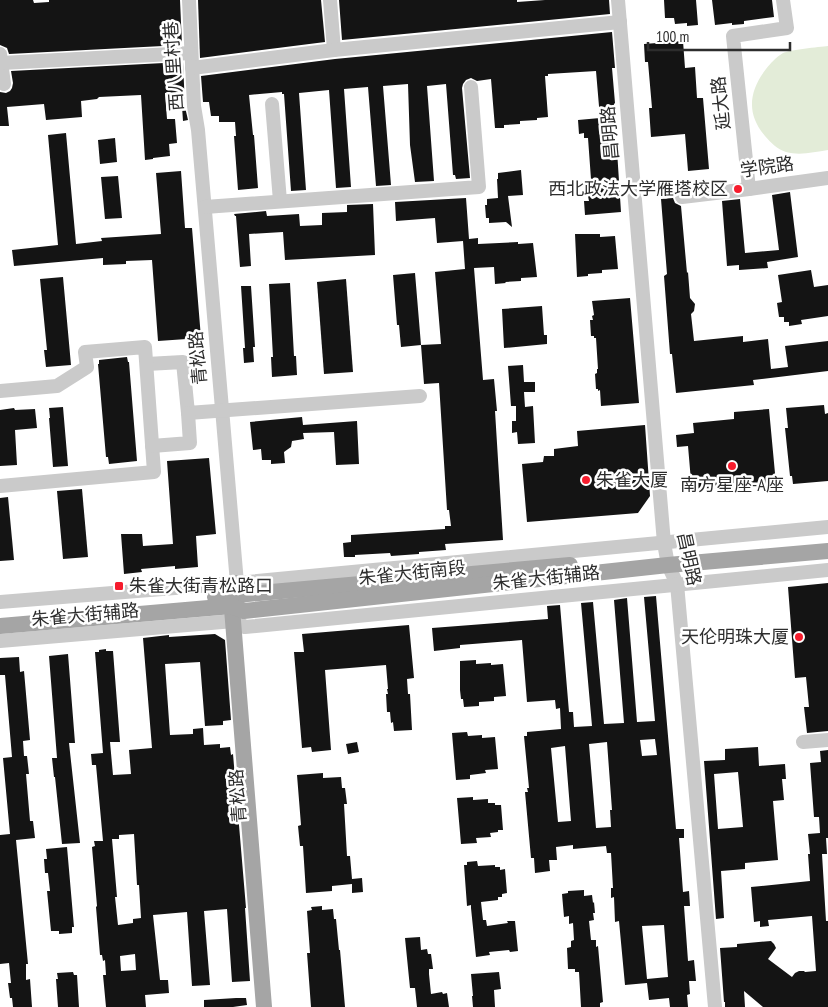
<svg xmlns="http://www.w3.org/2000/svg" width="828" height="1007" font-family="'PT Sans Narrow','Noto Sans SC',sans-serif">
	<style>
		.green { fill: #e3ecd8 }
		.building { fill: #141414; fill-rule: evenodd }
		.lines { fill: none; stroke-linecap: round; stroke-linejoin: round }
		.minor { stroke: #cacaca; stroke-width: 14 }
		.major { stroke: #a5a5a5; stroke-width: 16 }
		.poi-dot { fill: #f61c2d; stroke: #fff; stroke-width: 2 }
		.labels { text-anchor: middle; stroke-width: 5; stroke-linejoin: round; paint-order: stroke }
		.street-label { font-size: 18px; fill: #2d2d2d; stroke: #fff }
		.poi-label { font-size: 18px; fill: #2d2d2d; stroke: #fff; text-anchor: end }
	</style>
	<rect width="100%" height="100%" fill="#fff"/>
	<!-- green -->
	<path class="green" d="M828,46V150C814,152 800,156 786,152C777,149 771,143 765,136C746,114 749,91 766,69C770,64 776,57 783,53C789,50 819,47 828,46Z"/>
	<!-- building -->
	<g class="building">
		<polygon points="0,0 33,0 34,3 49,2 49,0 180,0 182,45 9,54 7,48 0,45"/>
		<polygon points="198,0 321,0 325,42 200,58"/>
		<polygon points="339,0 517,0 517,2 545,0 609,0 610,14 342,40"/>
		<polygon points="664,0 696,0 698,25 687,26 687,23 675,24 674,18 665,18"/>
		<polygon points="712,0 772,0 774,17 744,21 744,24 732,25 732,23 715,25"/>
		<polygon points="612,32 615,68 612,68 615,103 614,104 621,212 585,215 584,201 589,201 588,196 590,196 590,193 592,193 588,138 584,138 584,133 579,134 578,120 600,118 596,71 548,74 548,76 545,76 548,117 537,118 537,120 520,121 520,124 504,125 504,128 495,128 491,79 477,81 471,78 466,80 463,84 462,88 470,178 456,179 455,175 453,175 446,84 427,86 434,181 415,182 410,145 408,84 383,86 391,185 376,186 368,87 344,89 351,187 336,188 329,90 299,93 306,190 291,191 284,94 282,94 282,92 249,95 253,135 254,135 258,188 238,190 234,136 236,136 235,122 219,122 219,116 211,116 209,102 203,102 201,76 335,59"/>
		<polygon points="683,41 685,68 695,67 697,98 703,98 709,169 688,171 685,134 651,137 649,108 652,108 648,62 645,62 644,44"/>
		<polygon points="183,62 185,107 188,120 183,121 181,92 165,93 167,119 175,119 177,143 169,144 170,156 153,158 153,159 145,160 141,95 99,97 97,99 81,101 82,117 46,120 44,104 7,107 9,126 0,126 0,92 6,93 10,91 12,88 13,83 11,71"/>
		<polygon points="66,133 76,244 102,241 101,238 161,234 156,173 181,171 185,228 192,228 201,338 158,341 152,260 126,261 126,264 103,265 103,258 14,266 12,250 58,245 48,135"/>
		<polygon points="115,138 117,162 100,164 98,140"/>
		<polygon points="521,170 523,195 508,196 512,227 506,222 489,223 489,218 486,218 485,205 487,205 487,199 498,198 497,179 498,179 498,173"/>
		<polygon points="118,176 122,218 105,219 101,177"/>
		<polygon points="790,192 798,257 767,262 768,268 739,270 739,265 727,266 722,201 740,199 745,253 779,250 772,195"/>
		<polygon points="466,198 469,239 478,238 478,244 518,242 518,244 533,243 537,277 521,278 521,281 505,282 506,283 495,284 494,267 474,268 483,380 494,379 497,411 495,411 503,540 445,544 446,550 419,552 419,554 391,556 390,553 355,555 355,557 344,557 343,543 351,542 351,535 445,529 445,526 451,526 449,510 447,510 439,383 424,384 421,345 441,344 435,272 465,269 463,241 437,243 435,218 396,221 395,202"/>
		<polygon points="673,198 675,203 681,206 687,273 688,272 690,298 695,304 694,311 691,314 694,341 743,336 743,342 768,339 771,369 788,367 785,346 828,341 828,371 753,380 754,385 676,393 672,354 670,354 664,276 667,274 661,199"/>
		<polygon points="373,204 375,255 285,260 283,232 249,234 251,266 240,267 236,216 235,216 234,214 266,211 267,216 299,214 300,226 322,225 322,213 347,212 347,205"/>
		<polygon points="575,234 600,234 600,237 615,236 618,269 602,270 602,273 588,274 588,276 577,277"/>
		<polygon points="811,270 814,287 828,285 828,316 801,320 802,324 789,326 789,322 784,322 784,317 779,317 777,303 782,302 778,275"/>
		<polygon points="415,273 421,345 401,347 399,325 397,325 393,275"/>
		<polygon points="63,277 71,365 46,367 44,350 47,350 40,279"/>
		<polygon points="346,279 353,372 324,374 317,282"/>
		<polygon points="290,283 294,356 296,356 297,375 272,377 271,357 273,357 269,284"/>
		<polygon points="241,286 251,286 255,347 253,347 254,362 244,363 243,348 245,348"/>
		<polygon points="630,298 639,403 601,406 600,390 598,391 598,389 596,389 595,374 597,373 597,369 598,369 596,338 594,338 594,336 591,336 590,320 593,320 592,316 594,315 592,301"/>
		<polygon points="542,306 544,335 547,335 547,344 504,348 502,309"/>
		<polygon points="127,357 128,362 129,362 137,461 109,464 108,457 106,457 98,364 99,364 99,360"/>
		<polygon points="523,365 524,382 535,382 535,392 524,392 525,407 533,406 535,443 518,444 517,432 512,433 512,421 516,421 516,406 511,406 508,366"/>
		<polygon points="824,405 825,414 828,413 828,481 793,484 792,476 790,476 785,428 788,428 786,408"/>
		<polygon points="63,407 68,466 53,467 49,418 50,418 49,408"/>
		<polygon points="14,408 15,410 35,409 37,428 15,430 17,465 0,466 0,410"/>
		<polygon points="769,409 776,484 687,491 686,481 691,481 688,446 677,447 676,435 694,433 693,423 734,419 734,412"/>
		<polygon points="302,417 303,425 357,421 359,464 336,465 334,432 303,433 304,439 292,441 291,447 284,452 285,463 271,464 271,460 262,460 261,449 253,450 250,422"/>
		<polygon points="645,425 650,496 638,513 527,522 522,464 543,462 544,456 554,456 554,449 578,446 577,431"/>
		<polygon points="209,458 216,534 196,536 198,567 175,569 175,566 141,569 142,572 124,574 121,534 142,534 143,546 173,544 167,461"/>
		<polygon points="82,489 88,557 63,559 57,491"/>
		<polygon points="8,497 14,560 0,561 0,498"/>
		<polygon points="828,583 828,731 807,733 804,707 809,707 806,677 795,678 788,587"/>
		<path d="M656,596L676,829H684V838H679L683,892L689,891L690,906H684L688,961L694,960L696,981H689L690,994L687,995L688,1007H670L669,998L649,1000L647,983L625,985L619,921L615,922L614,897L611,898V888H613L611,853H607L606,846L573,849V845L556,847L557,860H549L550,871L535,873L534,858H531L525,792H528L527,788H529L524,736H527V732L561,729L560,708L556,709L555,700L527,702L522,640L460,645V648L434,651L432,628L548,619L547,606L560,605L569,712H573L574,727L592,726L581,603L593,602L604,724L624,723L614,600L627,598L637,722L655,721L644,597ZM655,739L657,755L642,756L640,740ZM607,742L612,810H610L611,827L596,828L589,744ZM565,746L571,821L558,822L551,748ZM664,925L668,977L647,979L642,926Z"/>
		<polygon points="409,625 414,678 407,679 408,694 410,694 412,730 394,731 393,722 391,723 390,712 387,712 386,694 388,694 387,689 388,689 386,665 325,670 331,750 312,752 311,747 302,748 294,652 304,652 302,634"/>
		<path d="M215,634L225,640L231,720L223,721V725L205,726L200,662L165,664L170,735L193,734V729L203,728L204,745L220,744V748L230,747L231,755L233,754L246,908H245L250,981L232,982L227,909L204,911L210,985L192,986L187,912L153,915L160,980H168L169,993L145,995L146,1007H106L103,975H106L105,960L103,961L102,955H100L96,907L97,906L92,847L95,846L94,841H103L96,765H92L91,754L103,753L95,652H99V650L106,649V651H113L120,742H110L113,775L131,774L129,750L152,748L143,638L169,635V637ZM134,834L137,885H139L141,918L133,919V923L118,925L115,897H117L112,839H119V835ZM135,954L136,970L121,971L120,956Z"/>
		<polygon points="68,654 75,743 69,743 80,843 62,844 55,777 54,777 52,758 57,758 49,656"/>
		<polygon points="19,657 20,672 24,671 30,740 23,741 24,756 27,756 29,774 26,774 30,821 33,821 35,838 16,840 28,964 26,964 26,980 30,979 32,1007 13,1007 12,998 10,998 8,983 11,983 9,963 0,964 0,835 10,834 3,758 12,757 5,675 0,675 0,658"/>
		<polygon points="476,660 476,664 491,663 491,665 503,664 506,696 494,697 494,701 479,702 479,706 464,707 463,699 461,699 460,690 460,661"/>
		<polygon points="467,732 468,736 482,735 482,738 495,737 498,769 485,770 486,773 470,775 470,779 456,780 452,733"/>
		<polygon points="357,742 359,752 348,754 346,744"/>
		<path d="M758,747L759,766L785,764L786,779H782L784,800L773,801L778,860L745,863V869L721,871L724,918L716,919L704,761L725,760V749ZM738,772L743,827L718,829L714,774Z"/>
		<polygon points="828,750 828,838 826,838 827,854 822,854 826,921 828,921 828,1007 763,1007 744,991 745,1007 725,1007 725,1002 724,1002 720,948 737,947 737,944 771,941 774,944 776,948 768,959 792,977 795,973 799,971 804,971 805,972 816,971 812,916 768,920 769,926 760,927 760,921 754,922 751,887 810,881 808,854 810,854 808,834 820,833 819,817 814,817 810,763 821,762 820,751"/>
		<polygon points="323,773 323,778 341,777 342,788 345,788 347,804 344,804 347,856 350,856 352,879 362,878 363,892 352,893 352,884 332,886 332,891 306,893 303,846 300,846 298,826 301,825 297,775"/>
		<polygon points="473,797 473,800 488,799 488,803 495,803 495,805 501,805 503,830 498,830 498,832 490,833 491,837 476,838 477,843 461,844 457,798"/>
		<polygon points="67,847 74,927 72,927 72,933 59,934 59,931 51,931 47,891 50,891 48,873 45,873 44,859 47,859 46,849"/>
		<polygon points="477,861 478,866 495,865 495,867 500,867 500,870 505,869 507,893 502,894 502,897 498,897 498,900 481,902 483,920 486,920 487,926 508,923 507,921 515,921 518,951 510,952 509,950 489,952 490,955 476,957 471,908 471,905 467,906 464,865 467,865 467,862"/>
		<polygon points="584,890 584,896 592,895 593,903 594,902 595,913 593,913 594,920 589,921 591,940 596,940 596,947 598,946 603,1002 600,1003 600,1007 581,1007 579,972 575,972 575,969 568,969 567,948 571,947 571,941 574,940 573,923 569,924 569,916 564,917 562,894 568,893 568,891"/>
		<polygon points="322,906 322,910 333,909 334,919 336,919 339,950 340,950 345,1007 311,1007 307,953 310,953 307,911 312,910 311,907"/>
		<polygon points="420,937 421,950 427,949 428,954 431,954 433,969 429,969 429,974 431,994 442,992 443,994 447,993 449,1007 417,1007 415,988 410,988 405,938"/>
		<polygon points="73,972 74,975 77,975 79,1007 58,1007 56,979 58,979 57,973"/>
		<polygon points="499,972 501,989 494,990 495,1007 473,1007 472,996 473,996 471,974"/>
		<polygon points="236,998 246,998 247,1005 233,1007 204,1007 204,1000"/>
	</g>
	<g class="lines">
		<!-- minor -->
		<g class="minor">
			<polyline points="189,0 194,106 198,130 237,583 241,591"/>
			<polyline points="330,0 334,50"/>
			<polyline points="618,0 664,543 668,565 677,584 715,1007"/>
			<polyline points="0,54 4,84"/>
			<polyline points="1,63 191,53"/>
			<polyline points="192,68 334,50 620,22"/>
			<polyline points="272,104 280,201"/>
			<polyline points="749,189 733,36 787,28 783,0"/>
			<polyline points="682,197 749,189 828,178"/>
			<polyline points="205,207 479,187 471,87"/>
			<polyline points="147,364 183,362 188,413 420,396"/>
			<polyline points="0,391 57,386 87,367 85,352 145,347 154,472 0,486"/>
			<polyline points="152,446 190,443 188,413"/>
			<polyline points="0,602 237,583 828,527"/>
			<polyline points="0,641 234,621 245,627 828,570"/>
			<polyline points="803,742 828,740"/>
		</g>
		<!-- major -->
		<g class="major">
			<polyline points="237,583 231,596 264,1007"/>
			<polyline points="215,597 570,565"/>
			<polyline points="0,626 232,606 244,611 668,565 828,551"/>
		</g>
	</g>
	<!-- markers -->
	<g class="poi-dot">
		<circle cx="738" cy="189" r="5"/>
		<circle cx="732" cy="466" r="5"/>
		<circle cx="586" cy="480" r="5"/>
		<rect x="114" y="581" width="10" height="10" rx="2.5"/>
		<circle cx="799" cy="637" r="5"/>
	</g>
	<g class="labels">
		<!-- street labels -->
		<g class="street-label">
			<text transform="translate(174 66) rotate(-94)" y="6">西八里村巷</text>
			<text transform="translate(721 103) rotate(-96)" y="6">延大路</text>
			<text transform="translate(610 133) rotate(-95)" y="6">昌明路</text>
			<text transform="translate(767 167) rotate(-8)" y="6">学院路</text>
			<text transform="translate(198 358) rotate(-95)" y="6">青松路</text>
			<text transform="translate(689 559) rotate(78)" y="6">昌明路</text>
			<text transform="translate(412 573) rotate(-6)" y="6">朱雀大街南段</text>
			<text transform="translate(546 578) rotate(-6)" y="6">朱雀大街辅路</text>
			<text transform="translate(85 615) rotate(-5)" y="6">朱雀大街辅路</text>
			<text transform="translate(238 796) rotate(-94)" y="6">青松路</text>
		</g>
		<!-- poi labels -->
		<g class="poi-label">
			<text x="728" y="195">西北政法大学雁塔校区</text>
			<text x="596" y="486" text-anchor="start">朱雀大厦</text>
			<text x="732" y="491" text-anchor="middle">南方星座-A座</text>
			<text x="129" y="592" text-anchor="start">朱雀大街青松路口</text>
			<text x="789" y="643">天伦明珠大厦</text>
		</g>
	</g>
	<!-- scale -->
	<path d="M648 42v8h142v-8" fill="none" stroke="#2d2d2d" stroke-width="2.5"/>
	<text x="656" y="42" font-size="15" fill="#2d2d2d" stroke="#ffffff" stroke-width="4" paint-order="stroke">100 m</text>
</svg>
